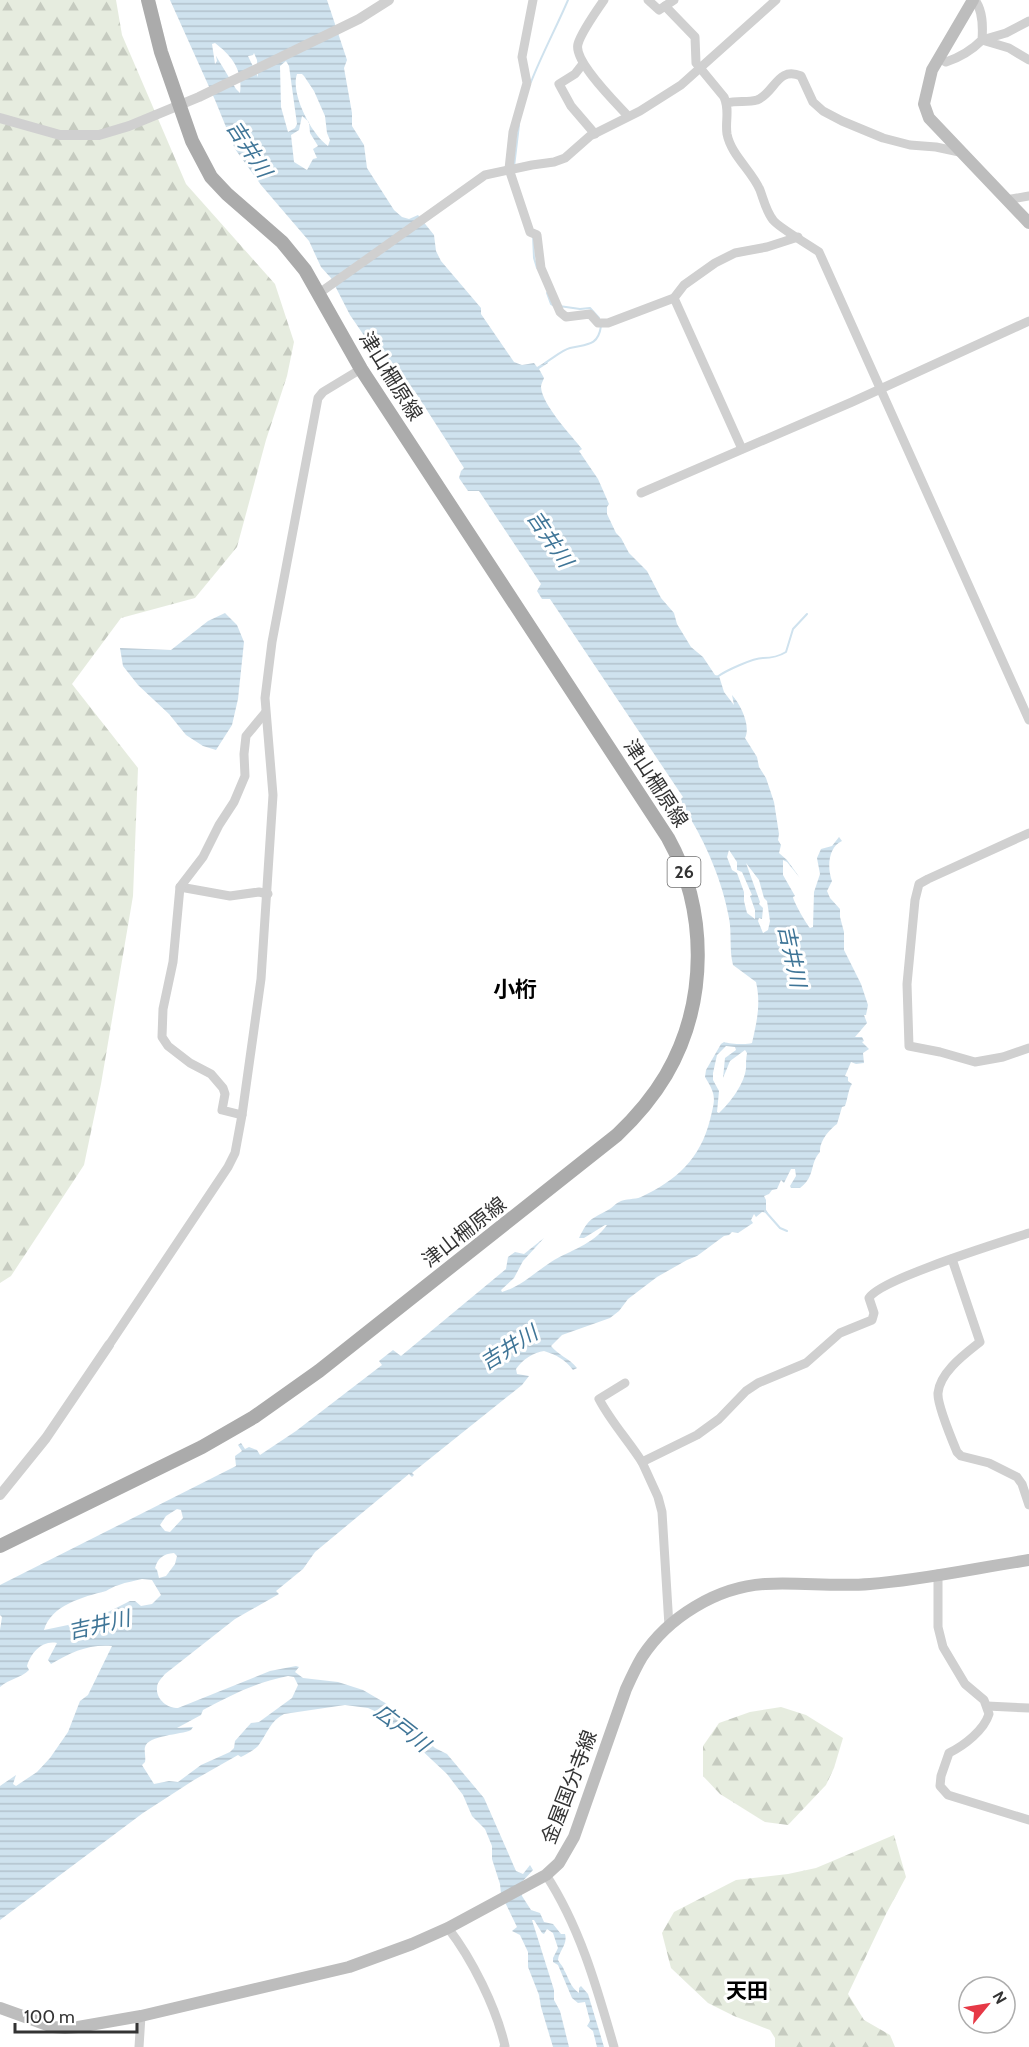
<svg xmlns="http://www.w3.org/2000/svg" width="1029" height="2047" font-family="Cabin,'Noto Sans JP',sans-serif">
	<style>
		.forest { fill: url(#forest-firs) }
		.water { fill: url(#water-rules); fill-rule: evenodd }
		.lines { fill: none; stroke-linecap: round; stroke-linejoin: round }
		.stream { stroke: #cfe2ee; stroke-width: 2 }
		.minor { stroke: #d0d0d0; stroke-width: 9 }
		.tertiary { stroke: #d0d0d0; stroke-width: 10 }
		.secondary { stroke: #bdbdbd; stroke-width: 12 }
		.primary { stroke: #ababab; stroke-width: 14 }
		.labels { text-anchor: middle; stroke-width: 6; stroke-linejoin: round; paint-order: stroke }
		.shield { fill: #fff; stroke: #707070; stroke-width: 1.5 }
		.shield-label { font-size: 18px; font-weight: bold; fill: #333 }
		.street-label { font-size: 20px; fill: #333; stroke: #fff }
		.water-label { font-size: 21px; font-style: italic; fill: #3f7597; stroke: #fff }
		.neighbourhood-label { font-size: 21px; font-weight: bold; fill: #000; stroke: #fff }
		.quarter-label { font-size: 22px; font-weight: bold; fill: #000; stroke: #fff }
	</style>
	<defs>
		<pattern id="forest-firs" width="22" height="20" patternUnits="userSpaceOnUse" patternTransform="scale(1.5)"><rect width="22" height="20" fill="#e6ecdf"/><path d="M5 1l3.5 6h-7zM16 11l3.5 6h-7z" fill="#c6cbc0"/></pattern>
		<pattern id="water-rules" width="6" height="5" patternUnits="userSpaceOnUse" patternTransform="scale(1.5)"><rect width="6" height="5" fill="#cfe2ee"/><path d="M0 2.5h6" fill="none" stroke="#b2c2cd"/></pattern>
	</defs>
	<rect width="100%" height="100%" fill="#fff"/>
	<!-- forest -->
	<g class="forest">
		<polygon points="0,0 116,0 122,35 186,184 275,284 294,342 287,376 266,440 237,547 195,598 121,618 72,684 138,768 133,896 101,1084 84,1165 11,1276 0,1283"/>
		<polygon points="781,1707 806,1715 843,1738 834,1768 826,1785 788,1825 765,1822 720,1794 703,1776 703,1746 719,1723 750,1712"/>
		<polygon points="894,1835 906,1877 886,1914 848,1994 864,2020 890,2035 895,2047 775,2047 775,2038 770,2030 734,2016 708,2003 671,1968 662,1933 674,1912 736,1880 788,1874 816,1868"/>
	</g>
	<!-- water -->
	<g class="water">
		<path d="M170,0H327L347,60L344,68L352,113V126L364,145L367,168L394,210L402,217L409,219L418,215L434,235L436,251L441,261L481,308V314L514,362L522,365L534,363L537,367L547,361L548,363L539,369L544,378C543,381 541,384 541,387C542,405 572,436 582,449L579,451L598,479L609,504L607,507V514L616,533L621,538L629,553L647,571L661,598L674,613L677,624L691,647L703,657L715,675L719,676L724,692L734,705L732,695C741,705 751,726 745,738L757,757L759,767L766,778L774,802L779,834L778,840L781,845L779,853L787,860L800,878L787,862L783,860V875L795,896L793,897C793,901 807,925 810,928L813,927L814,892L820,874L817,858L821,849L832,846L839,837L842,841C828,847 827,868 832,881L827,891L830,898L840,909V917L844,932V950L861,984L868,1005L866,1015H864L867,1023L855,1037H862L864,1041L862,1042L869,1049L863,1053L864,1063L856,1064L851,1062L845,1076L848,1077V1081L852,1084C848,1090 848,1098 845,1106L842,1107L837,1124C830,1129 819,1141 820,1152C809,1164 816,1176 800,1188H791L790,1186L796,1176L795,1169H791L784,1183L781,1180L777,1189L772,1190L769,1194L764,1196L766,1200V1210L768,1213L762,1212L756,1217L754,1214L751,1220L753,1223L738,1233L732,1232L729,1235L724,1236L697,1256L687,1260L657,1277L628,1299L619,1311L610,1318L562,1335L551,1346C558,1355 569,1358 577,1368L573,1370C565,1359 556,1355 544,1351C534,1352 522,1360 516,1369L517,1374L529,1376L522,1385L412,1473L414,1475L412,1477L409,1474L315,1552L303,1569L276,1591L279,1594L235,1619L165,1674C162,1678 157,1682 157,1688C156,1699 167,1708 178,1708L270,1671L296,1666L299,1667L295,1672L303,1678L338,1682L363,1690L387,1704L435,1748L447,1754L484,1798L516,1871L523,1874L530,1865L533,1870L521,1883L522,1896L531,1910L540,1913L544,1922L553,1924L561,1934H565C568,1944 559,1951 558,1960C560,1964 563,1966 564,1970C569,1978 570,1987 579,1993V1988L581,1986L588,1994L604,2047H597L593,2031L587,2026L590,2021L585,2002L578,2003L572,1998L558,1965L553,1962V1958L558,1948L553,1933L547,1929L544,1934L542,1933L534,1920H532L554,1990V2000L560,2011L569,2047H553L541,2007L539,1995L528,1967V1952L520,1935L512,1931L517,1927L501,1894L500,1884L492,1859V1846L485,1829L472,1816L463,1795L447,1774L399,1729L379,1713L368,1708L345,1705L284,1714C270,1721 267,1734 258,1746C253,1751 247,1754 241,1757L238,1755L194,1780L143,1813L0,1920V1786L16,1775L13,1784L16,1786L37,1772L50,1758L68,1732L80,1701L88,1695L112,1646C89,1644 71,1652 51,1664L48,1660L57,1643C42,1640 31,1653 27,1666L29,1670C21,1678 9,1679 0,1687V1630L2,1617L0,1615V1585L236,1466L235,1456L242,1451L238,1445L241,1443L245,1449L249,1447L257,1450L260,1455L296,1431L382,1365L379,1361L393,1350L401,1356L506,1269L508,1257L515,1252L524,1254L544,1238L523,1261L514,1278L501,1290L502,1292C522,1286 534,1273 551,1262C570,1250 593,1245 607,1225H605L584,1238H579C589,1218 590,1220 608,1210C612,1208 615,1204 619,1202C626,1198 634,1200 641,1197C677,1180 700,1159 710,1120C715,1099 717,1096 705,1077L706,1070L721,1044L724,1042C729,1044 747,1045 752,1043C757,1021 761,1004 756,982L733,965C729,949 732,934 729,918C723,883 706,843 687,813L685,812L681,799L683,797L550,599H542L537,591L541,584L479,491H468L459,478L461,471L464,468L414,390L411,391L404,388L389,372L350,315L331,278L321,267L309,241L261,185L235,149L215,100ZM215,43C232,56 243,70 240,93L236,89L216,56L217,61L215,64L212,44ZM254,53L257,60L258,77L248,56L253,55ZM286,61L289,66L297,124L295,128L288,132L281,107L280,66ZM297,74H302L304,76L314,91L325,116L327,133L330,140L328,146C312,135 290,94 297,74ZM302,116L309,122L310,133L318,146L313,149L317,158L313,159L307,170L294,162L291,135L299,130ZM729,850L737,862V870L742,872L752,895L750,896L755,910V919L747,913L744,901V892L737,873L732,870L727,857ZM746,863L759,880L764,898L767,901L770,921L768,930L763,933L758,921L759,918L762,919L763,908L759,904L760,902ZM726,1046L735,1047L736,1050L725,1058L723,1078L730,1061L745,1050L747,1053C746,1059 746,1062 746,1068C745,1083 730,1103 719,1113L717,1112L719,1091L713,1080V1073L717,1055ZM177,1509L181,1510L183,1518L170,1532L165,1531L160,1525L166,1516ZM174,1553L177,1556L175,1564L166,1576L159,1578L157,1570L155,1568C158,1558 163,1554 174,1553ZM142,1579L152,1580L161,1595L152,1604L141,1606L135,1601H130L92,1620L44,1630C51,1605 83,1597 106,1591C110,1589 114,1586 119,1585C126,1582 135,1581 142,1579ZM288,1676L294,1677L298,1685L292,1698L259,1722L251,1723L235,1741L234,1748L230,1752L201,1765L178,1782L169,1781L154,1784L142,1765L145,1762C146,1757 144,1751 145,1747C148,1735 181,1735 191,1730L193,1727L177,1728L201,1715L203,1710C231,1695 257,1682 288,1676Z"/>
		<polygon points="225,613 237,625 244,642 238,699 232,725 216,750 203,746 186,735 169,714 138,685 123,666 120,648 171,650 208,621"/>
	</g>
	<g class="lines">
		<!-- stream -->
		<g class="stream">
			<path d="M531,82C542,54 556,28 568,0"/>
			<polyline points="514,167 519,125"/>
			<polyline points="533,235 534,258 537,268"/>
			<polyline points="547,293 551,304 554,306"/>
			<polyline points="559,306 580,309 590,308 599,318"/>
			<path d="M545,363C552,359 562,350 570,348C586,344 598,347 601,326"/>
			<path d="M717,677C725,671 753,658 763,658C772,658 778,657 786,652L793,629L807,614"/>
			<polyline points="765,1211 780,1228 787,1231"/>
		</g>
		<!-- minor -->
		<g class="minor">
			<polyline points="533,0 522,57 527,83 513,132 509,169 530,232 537,235 541,268 560,312 566,317 590,314 598,323 608,323 674,298 684,285 715,263 735,253 767,247 798,237"/>
			<path d="M604,0C597,10 581,33 578,44C573,61 616,103 628,116"/>
			<polyline points="648,0 659,10 674,0"/>
			<path d="M665,6L695,37L696,63L724,97C730,110 725,121 727,134C731,155 752,171 760,190C764,201 766,211 773,220C778,227 809,245 819,252L1029,720"/>
			<polyline points="1029,21 1006,33 982,40 1009,48 1029,60"/>
			<path d="M939,58L946,62C961,57 971,51 982,40C983,26 983,11 975,0"/>
			<polyline points="582,65 575,74 559,84 571,106 595,134"/>
			<path d="M727,103C737,100 747,103 757,100C775,93 777,66 801,76L813,102L823,111L842,121L883,138L910,145L936,147L964,153"/>
			<polyline points="1006,200 1029,196"/>
			<polyline points="318,294 485,175 532,165 554,162 565,158 590,136 640,111 681,85 776,0"/>
			<polyline points="674,298 742,449"/>
			<polyline points="641,493 852,402 1029,321"/>
			<polyline points="1029,833 928,879 919,884 915,900 907,984 909,1046 940,1052 975,1062 1003,1057 1029,1048"/>
			<polyline points="180,887 230,896 259,892 268,894"/>
			<polyline points="242,1115 222,1110 225,1094 223,1088 211,1074 190,1063 168,1046 162,1037 163,1009 173,962 180,887 203,857 219,825 234,802 245,776 244,754 246,736 265,713"/>
			<path d="M952,1259L980,1342C965,1354 940,1372 938,1393C937,1404 952,1440 957,1452L961,1456L989,1463L1017,1477L1022,1484L1029,1505"/>
			<polyline points="109,1345 228,1167 235,1153 242,1115 261,979 273,795 265,698 272,642 318,398 323,392 361,369"/>
			<path d="M625,1383L599,1399C611,1422 628,1440 642,1462"/>
			<path d="M938,1574V1627L943,1647L965,1684L984,1700L989,1714C984,1730 965,1745 949,1753L941,1776L940,1786L948,1795L1029,1820"/>
			<path d="M669,1626L662,1512L658,1497L642,1462L697,1435L719,1419L746,1391L758,1383L806,1363L840,1333L872,1320L874,1313L869,1298C880,1279 1002,1242 1029,1233"/>
			<polyline points="987,1706 1029,1708"/>
			<path d="M546,1875C580,1927 597,1988 614,2047"/>
			<path d="M448,1928C472,1959 496,2007 505,2046L504,2047"/>
			<polyline points="139,2047 141,2016"/>
		</g>
		<!-- tertiary -->
		<g class="tertiary">
			<polyline points="0,118 60,135 99,135 129,126 199,97 359,19 389,0"/>
			<polyline points="0,1495 46,1438 109,1345"/>
		</g>
		<!-- secondary -->
		<g class="secondary">
			<polyline points="973,0 932,70 924,104 929,118 1029,223"/>
			<path d="M0,2008L53,2027L65,2028L78,2027L141,2016L349,1967L412,1944L448,1928L546,1875L559,1863L574,1837L626,1689C631,1678 636,1667 642,1657C668,1617 717,1587 765,1584C800,1582 835,1587 870,1584C923,1580 977,1568 1029,1560"/>
		</g>
		<!-- primary -->
		<path class="primary" d="M0,1546L202,1447L254,1417L319,1371L617,1135C636,1117 653,1097 666,1075C708,1003 708,910 668,838L361,369L305,270L282,242L227,194L211,177L192,141L161,52L148,0"/>
	</g>
	<g class="labels">
		<!-- shield labels -->
		<rect class="shield" x="667.5" y="857" width="33" height="30" rx="4.5"/>
		<g class="shield-label">
			<text x="684" y="878">26</text>
		</g>
		<!-- street labels -->
		<g class="street-label">
			<text transform="translate(391 376) rotate(58)" y="7">津山柵原線</text>
			<text transform="translate(656 783) rotate(57)" y="7">津山柵原線</text>
			<text transform="translate(464 1232) rotate(-38)" y="7">津山柵原線</text>
			<text transform="translate(569 1787) rotate(-69)" y="7">金屋国分寺線</text>
		</g>
		<!-- water labels -->
		<g class="water-label">
			<text transform="translate(249 149) rotate(57)" y="7">吉井川</text>
			<text transform="translate(550 539) rotate(56)" y="7">吉井川</text>
			<text transform="translate(792 956) rotate(78)" y="7">吉井川</text>
			<text transform="translate(509 1348) rotate(-32)" y="7">吉井川</text>
			<text transform="translate(99 1625) rotate(-13)" y="7">吉井川</text>
			<text transform="translate(402 1728) rotate(38)" y="7">広戸川</text>
		</g>
		<!-- neighbourhood labels -->
		<g class="neighbourhood-label">
			<text x="747" y="1998">天田</text>
		</g>
		<!-- quarter labels -->
		<g class="quarter-label">
			<text x="515" y="997">小桁</text>
		</g>
	</g>
	<!-- north arrow -->
	<g transform="translate(987 2005) rotate(60)"><circle r="28" fill="#ffffff" stroke="#adadad" stroke-width="1.5"/>
	<path d="M0-4.5L10 22L0 15L-10 22Z" fill="#e63946"/>
	<text y="-9" font-size="16" font-weight="bold" text-anchor="middle" fill="#333333">N</text>
	</g>
	<!-- scale -->
	<path d="M15 2023v9h122v-9" fill="none" stroke="#333333" stroke-width="3"/>
	<text x="24" y="2023" font-size="18" fill="#333333" stroke="#ffffff" stroke-width="4.5" paint-order="stroke">100 m</text>
</svg>
